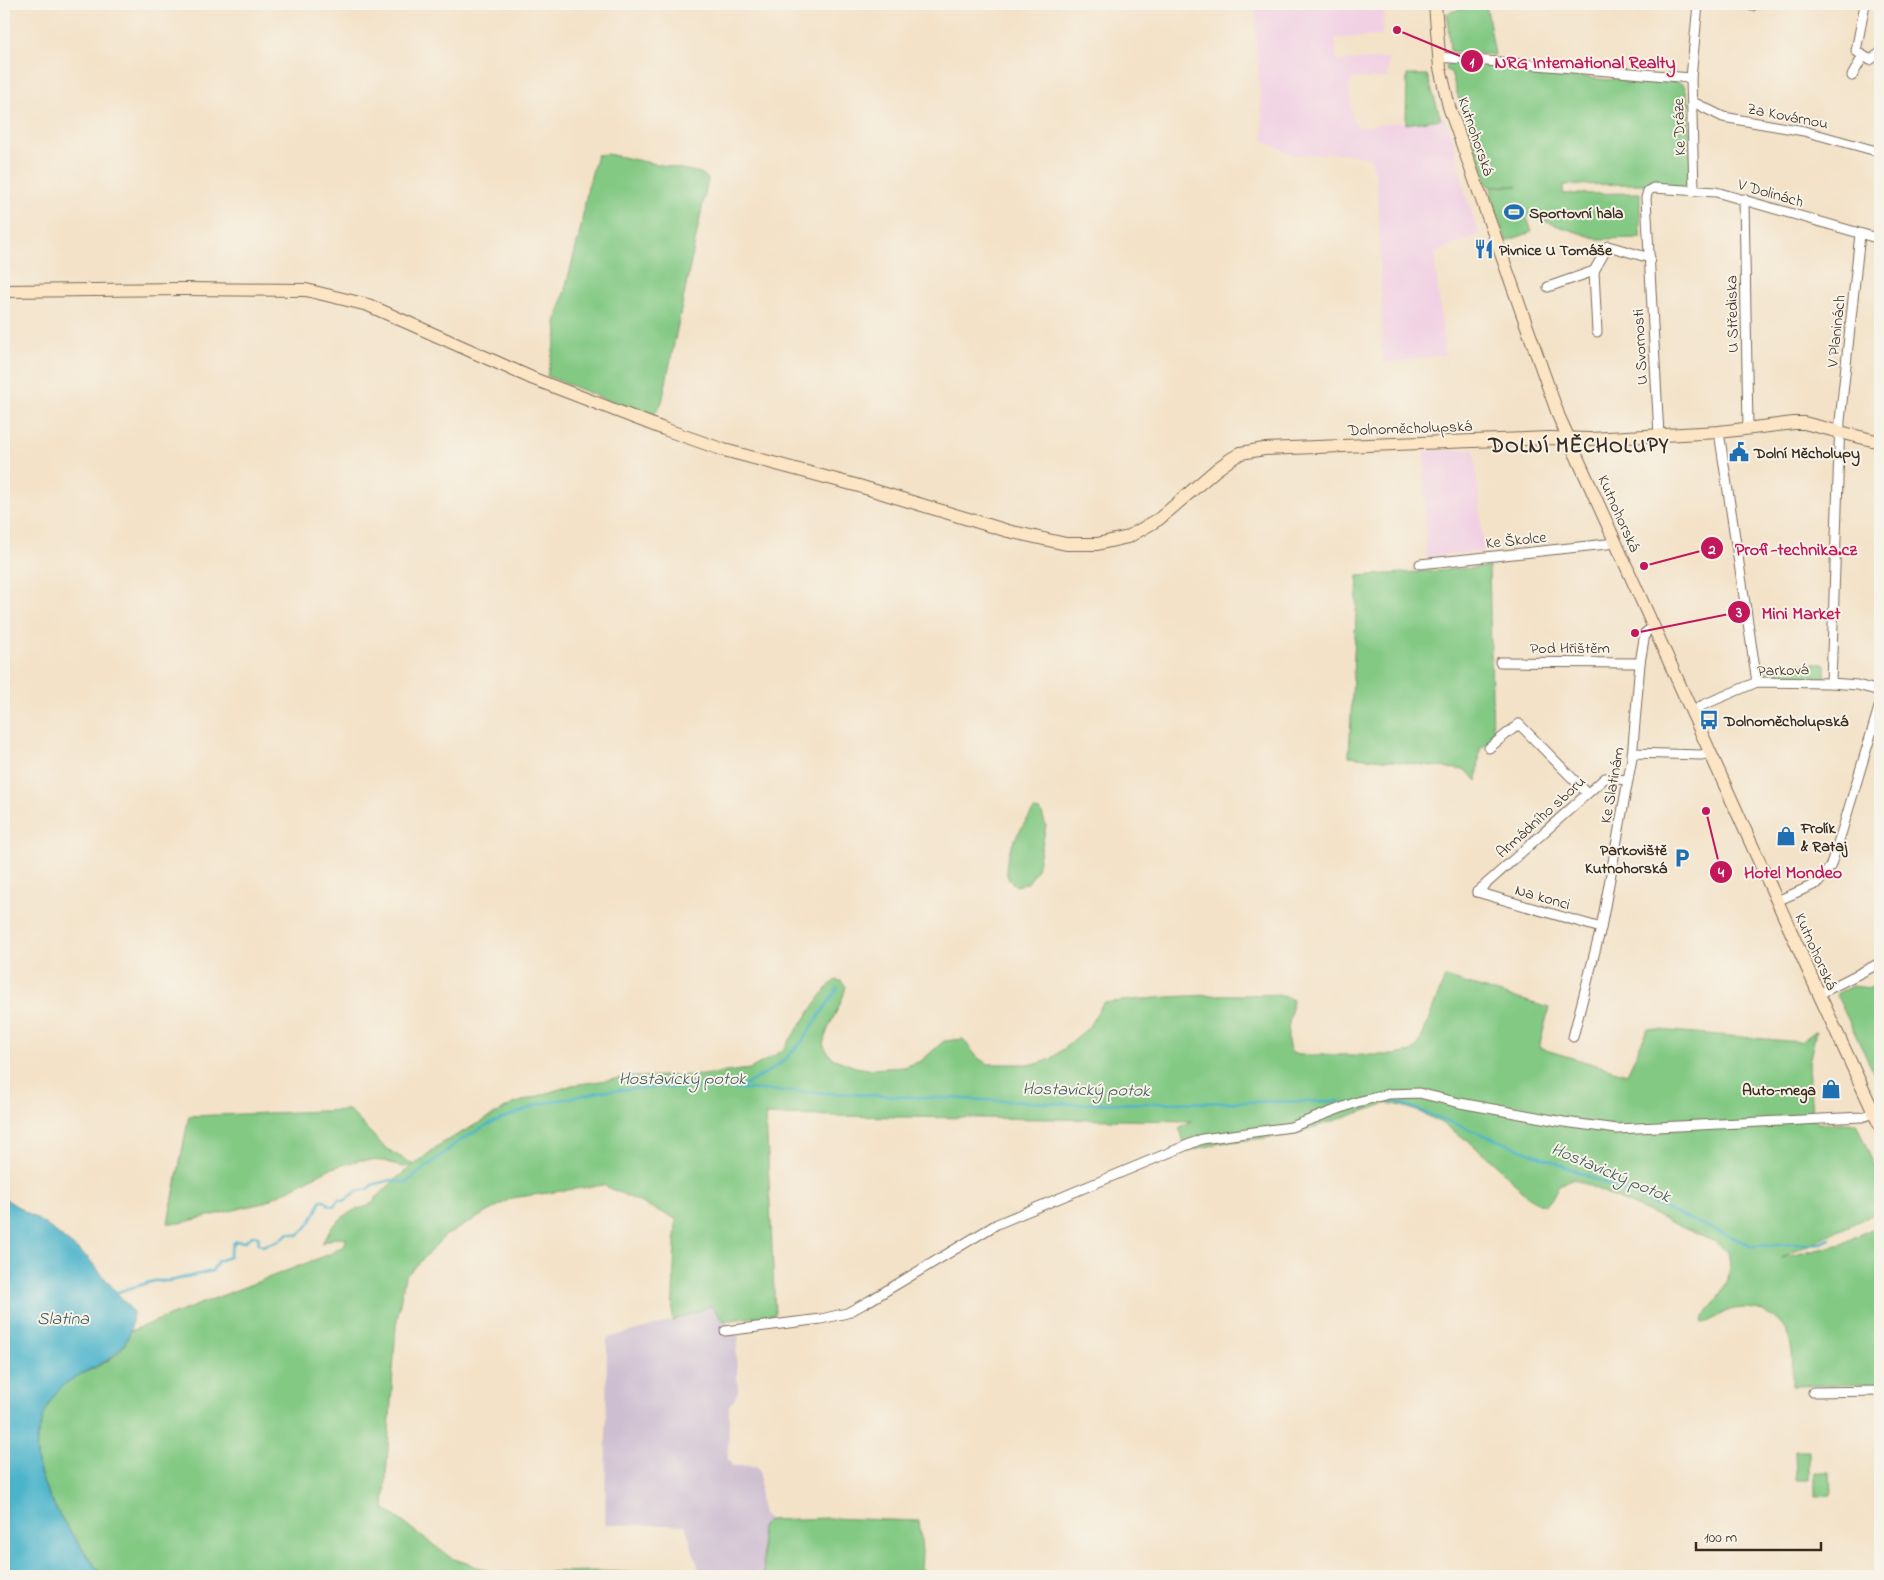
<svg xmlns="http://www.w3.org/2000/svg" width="1884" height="1580" font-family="'Indie Flower',sans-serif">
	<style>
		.built { fill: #f1d0e3 }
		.industrial { fill: #cebed1 }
		.green { fill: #83c984; stroke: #5f7a51 }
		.water { fill: #4cb4cb; stroke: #446f74 }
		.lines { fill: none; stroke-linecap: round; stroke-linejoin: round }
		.stream { stroke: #4cb4cb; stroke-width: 2.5 }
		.street-casing { stroke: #7b6a5a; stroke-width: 11 }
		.secondary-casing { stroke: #7b6a5a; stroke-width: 14 }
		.street { stroke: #fff; stroke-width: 9 }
		.secondary { stroke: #fce5c4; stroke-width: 12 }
		.labels { text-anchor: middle; stroke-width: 4; stroke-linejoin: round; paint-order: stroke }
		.street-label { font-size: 16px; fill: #3b2a1e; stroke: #f7f3e8 }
		.poi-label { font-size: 16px; font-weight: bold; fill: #3b2a1e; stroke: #f7f3e8; text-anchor: start }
		.water-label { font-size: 18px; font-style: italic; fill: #415a5b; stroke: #f7f3e8 }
		.district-label { font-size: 21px; font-weight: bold; letter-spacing: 1px; fill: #3b2a1e; stroke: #f7f3e8 }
		.leader { fill: none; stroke: #c2185b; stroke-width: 2 }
		.callout-dot { fill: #c2185b; stroke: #f7f3e8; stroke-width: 2 }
		.mark-label { font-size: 15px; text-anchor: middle; font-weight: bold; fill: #fff }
		.callout-label { font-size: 18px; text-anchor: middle; font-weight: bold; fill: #c2185b; stroke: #f7f3e8; stroke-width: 4; stroke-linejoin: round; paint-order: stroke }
	</style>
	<rect width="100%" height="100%" fill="#f7f3e8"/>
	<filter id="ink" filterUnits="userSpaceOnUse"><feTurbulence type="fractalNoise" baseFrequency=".02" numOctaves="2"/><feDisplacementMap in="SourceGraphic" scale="10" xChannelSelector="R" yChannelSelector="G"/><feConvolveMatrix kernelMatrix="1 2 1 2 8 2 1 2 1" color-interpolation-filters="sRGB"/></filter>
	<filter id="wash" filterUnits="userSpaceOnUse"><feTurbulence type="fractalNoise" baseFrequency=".0096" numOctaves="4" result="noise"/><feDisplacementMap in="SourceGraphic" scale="20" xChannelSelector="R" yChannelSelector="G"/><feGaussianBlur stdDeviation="1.12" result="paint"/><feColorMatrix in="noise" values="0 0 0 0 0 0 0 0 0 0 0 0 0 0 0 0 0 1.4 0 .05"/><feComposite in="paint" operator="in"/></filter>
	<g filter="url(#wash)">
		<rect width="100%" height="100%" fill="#f3e2c8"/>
		<!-- built -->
		<g class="built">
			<polygon points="1256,4 1385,4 1382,36 1335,38 1337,61 1389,58 1387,78 1353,78 1349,86 1352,118 1355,124 1362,127 1443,116 1454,141 1465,193 1479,235 1434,253 1445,355 1383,363 1378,199 1376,174 1370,158 1342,153 1293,155 1264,141 1256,44"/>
			<polygon points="1474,449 1484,551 1426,557 1424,451"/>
		</g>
		<!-- industrial -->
		<polygon class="industrial" points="711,1306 739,1337 736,1351 738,1391 734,1400 729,1405 728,1459 732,1466 756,1466 760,1472 760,1500 763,1514 769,1520 761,1528 764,1576 701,1576 685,1525 605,1525 607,1338 672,1321"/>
		<!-- green -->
		<g class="green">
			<polygon points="1478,4 1486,4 1495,55 1450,51 1447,13"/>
			<polygon points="1451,61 1492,65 1495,68 1557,75 1559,72 1580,74 1582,77 1611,80 1616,76 1677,82 1684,85 1689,102 1691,179 1689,184 1682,186 1637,184 1563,185 1563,194 1640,193 1640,238 1598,239 1528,216 1527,214 1526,215 1532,232 1506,241 1493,203 1491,187 1518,186 1488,186 1461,104 1466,101 1463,98 1459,100 1451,72 1447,71 1446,66"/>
			<polygon points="1407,75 1427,75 1441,119 1406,124"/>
			<polygon points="607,154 701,173 708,179 662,402 652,418 547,376 557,334 556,323 579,236 588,187 597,155"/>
			<polygon points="1489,567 1493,739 1480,749 1477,781 1470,774 1465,770 1349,756 1358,576"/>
			<polygon points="1761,663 1825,664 1825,678 1764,680"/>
			<path d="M1034,810L1041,811L1046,826L1037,869L1028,883L1016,886C1014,884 1009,881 1008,878C1000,857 1022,826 1034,810Z"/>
			<path d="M1445,977L1549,1008L1539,1048L1627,1074L1648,1029L1800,1042L1816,1031L1808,1067L1812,1112L1817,1123H1856L1880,1178V1211L1781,1258L1842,1244L1880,1224V1384L1792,1386C1792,1374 1793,1362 1792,1351C1788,1319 1760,1302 1730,1310C1720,1313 1713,1322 1702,1323C1703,1315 1707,1312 1712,1306C1726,1289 1733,1275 1728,1252L1715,1242L1574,1179L1559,1185L1550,1201L1545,1205C1529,1203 1510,1177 1498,1166C1466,1138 1431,1110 1388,1103L1291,1135L1220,1143L1188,1152L1179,1128L1191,1121L766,1115L775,1314L724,1321L711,1306L672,1321L676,1219L603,1185L512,1198L445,1236L405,1277L396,1325L384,1508L451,1558L496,1573L598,1571L701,1576H105L98,1570C74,1537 32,1484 37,1442C37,1437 39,1432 40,1427C45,1410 52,1393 67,1382C83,1371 106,1366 120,1351C125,1347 127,1337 130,1331L330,1254L343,1246L347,1239L334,1238L322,1243L332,1227L343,1217L354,1210L368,1206L397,1178L412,1166L402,1167L384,1161L360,1160L329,1169L263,1203L180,1223H168L189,1116L349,1110L385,1148L414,1165L439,1145L513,1104L572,1085L629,1077L703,1075L750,1069L782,1051L826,989L835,980L841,981L846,986C842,1007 827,1024 823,1045L832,1058L855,1067L869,1069L904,1067L921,1061L944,1041L963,1039L977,1057L987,1064H1037L1051,1059L1088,1028L1103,1003C1150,998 1197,994 1244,995C1260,995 1278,992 1293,1000C1291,1015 1283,1040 1292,1053L1300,1055H1393L1412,1052L1419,1044Z"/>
			<polygon points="1880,983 1880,1086 1836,994 1852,986 1871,988"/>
			<polygon points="1795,1450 1809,1450 1809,1480 1796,1480"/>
			<polygon points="1815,1473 1830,1473 1831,1495 1815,1496"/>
			<polygon points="829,1518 919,1521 922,1551 921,1576 764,1576 761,1527 769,1520"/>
		</g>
		<!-- water -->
		<path class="water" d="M4,1198L45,1224L88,1258L133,1312C132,1319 132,1328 129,1335C118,1362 91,1366 68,1382C53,1392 45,1409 41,1426C39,1431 37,1436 37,1441C31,1483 74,1538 98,1570L105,1576H4Z"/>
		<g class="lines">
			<!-- stream -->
			<g class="stream">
				<polyline points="739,1089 779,1065 801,1043 838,988"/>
				<polyline points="1386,1101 1395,1101 1547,1159 1753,1246 1820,1243 1830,1239"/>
				<path d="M114,1293L154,1281H170L212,1271L218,1261L229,1257L233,1244L236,1241L244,1242L252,1236H258L259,1244L263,1246L278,1241L289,1233L298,1235C311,1225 315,1214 321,1200H325L329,1205L334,1206L339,1199L344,1201L358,1191L368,1189L372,1185L391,1180L406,1183L459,1141L489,1124L540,1104L604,1091L659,1087L739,1089L1075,1104L1340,1101"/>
			</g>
		</g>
	</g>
	<g filter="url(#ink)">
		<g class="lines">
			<defs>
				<g id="street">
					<polyline points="1865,4 1856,51 1870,60 1880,53"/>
					<polyline points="1752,6 1754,4"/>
					<polyline points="1439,57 1691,78"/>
					<polyline points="1852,76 1863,56"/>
					<polyline points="1693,102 1723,117 1804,131 1880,152"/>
					<polyline points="1694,190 1691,78 1698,4"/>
					<polyline points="1744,199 1748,428"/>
					<polyline points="1548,287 1594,271"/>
					<polyline points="1597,332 1594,271 1608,246 1650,258"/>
					<polyline points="1719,432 1757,682"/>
					<polyline points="1659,435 1646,198 1648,191 1653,188 1716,192 1880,239"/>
					<polyline points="1420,564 1616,543"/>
					<polyline points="1500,662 1640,663"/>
					<polyline points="1831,683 1840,421 1860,234"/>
					<polyline points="1692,712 1703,705 1757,682 1831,683 1857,685 1880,691"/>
					<polyline points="1489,748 1519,724 1587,793"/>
					<polyline points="1632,753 1701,755 1711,753"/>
					<polyline points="1477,892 1605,778 1628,780"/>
					<polyline points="1477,892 1601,928"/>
					<polyline points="1777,901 1818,883 1830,867 1842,831 1880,704"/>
					<polyline points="1819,994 1880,963"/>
					<polyline points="1573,1037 1601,928 1632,758 1640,663 1645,633 1653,627"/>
					<polyline points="725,1331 821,1319 847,1313 869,1301 997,1224 1202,1139 1291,1127 1357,1102 1389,1094 1419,1093 1460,1103 1564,1122 1617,1129 1862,1117 1875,1113"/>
					<polyline points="1813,1392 1880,1391"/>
				</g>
				<g id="secondary">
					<polyline points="1435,4 1440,68 1449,107 1559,417 1819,994 1880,1126"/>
					<polyline points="4,291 184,289 306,290 368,305 534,379 664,429 724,450 859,486 1008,531 1066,544 1097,544 1128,537 1159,519 1217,469 1231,459 1241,453 1264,449 1549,438 1590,439 1719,432 1794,423 1804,423 1880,442"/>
				</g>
			</defs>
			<!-- street casing -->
			<use href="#street" class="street-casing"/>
			<!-- secondary casing -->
			<use href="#secondary" class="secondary-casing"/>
			<!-- street -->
			<use href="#street" class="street"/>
			<!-- secondary -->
			<use href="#secondary" class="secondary"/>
		</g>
	</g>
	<!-- icons -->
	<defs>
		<symbol id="stadium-bare" viewBox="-9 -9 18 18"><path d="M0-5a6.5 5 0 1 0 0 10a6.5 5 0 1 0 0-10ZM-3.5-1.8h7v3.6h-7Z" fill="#1f6fb2" stroke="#f7f3e8" stroke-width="2.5" paint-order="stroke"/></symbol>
		<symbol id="restaurant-bare" viewBox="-9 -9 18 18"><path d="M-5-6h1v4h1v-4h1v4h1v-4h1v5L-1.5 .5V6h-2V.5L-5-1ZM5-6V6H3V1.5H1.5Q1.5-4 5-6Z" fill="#1f6fb2" stroke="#f7f3e8" stroke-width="2.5" paint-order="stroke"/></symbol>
		<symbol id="civic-bare" viewBox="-9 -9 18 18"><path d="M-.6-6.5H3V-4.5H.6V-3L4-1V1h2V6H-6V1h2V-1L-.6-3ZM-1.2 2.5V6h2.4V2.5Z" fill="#1f6fb2" stroke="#f7f3e8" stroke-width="2.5" paint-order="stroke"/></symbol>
		<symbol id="bus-bare" viewBox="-9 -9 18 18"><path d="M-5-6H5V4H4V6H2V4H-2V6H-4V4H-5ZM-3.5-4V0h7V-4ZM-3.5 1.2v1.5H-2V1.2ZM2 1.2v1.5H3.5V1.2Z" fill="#1f6fb2" stroke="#f7f3e8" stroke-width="2.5" paint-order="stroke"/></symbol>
		<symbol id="shop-bare" viewBox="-9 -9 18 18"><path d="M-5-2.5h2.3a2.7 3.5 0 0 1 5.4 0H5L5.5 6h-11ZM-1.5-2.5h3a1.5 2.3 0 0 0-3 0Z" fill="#1f6fb2" stroke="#f7f3e8" stroke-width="2.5" paint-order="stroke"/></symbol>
		<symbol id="parking-bare" viewBox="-9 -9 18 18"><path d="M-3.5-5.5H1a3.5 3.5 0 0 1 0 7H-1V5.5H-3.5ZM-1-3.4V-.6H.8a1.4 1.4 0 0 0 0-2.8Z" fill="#1f6fb2" stroke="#f7f3e8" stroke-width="2.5" paint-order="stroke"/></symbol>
	</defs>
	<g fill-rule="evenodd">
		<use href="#stadium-bare" x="1500" y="198" width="28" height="28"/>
		<use href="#restaurant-bare" x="1470" y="235" width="28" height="28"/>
		<use href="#civic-bare" x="1725" y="438" width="28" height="28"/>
		<use href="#bus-bare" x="1695" y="706" width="28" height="28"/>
		<use href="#shop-bare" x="1772" y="822" width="28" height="28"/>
		<use href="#parking-bare" x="1668" y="844" width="28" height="28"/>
		<use href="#shop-bare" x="1817" y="1075" width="28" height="28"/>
	</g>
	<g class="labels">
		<!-- street labels -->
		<g class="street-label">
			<text transform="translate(1788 115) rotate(11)" y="6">Za Kovárnou</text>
			<text transform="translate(1678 127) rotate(-92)" y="6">Ke Dráze</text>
			<text transform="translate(1477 136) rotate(71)" y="6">Kutnohorská</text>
			<text transform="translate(1771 192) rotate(16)" y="6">V Dolinách</text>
			<text transform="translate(1731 314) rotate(-91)" y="6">U Střediska</text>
			<text transform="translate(1835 331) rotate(-84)" y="6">V Planinách</text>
			<text transform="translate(1639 347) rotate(-93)" y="6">U Svornosti</text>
			<text transform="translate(1410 427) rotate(-2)" y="6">Dolnoměcholupská</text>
			<text transform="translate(1620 513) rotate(66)" y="6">Kutnohorská</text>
			<text transform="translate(1516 539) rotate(-6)" y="6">Ke Školce</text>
			<text x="1570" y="653">Pod Hřištěm</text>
			<text transform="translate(1783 669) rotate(-2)" y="6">Parková</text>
			<text transform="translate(1611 785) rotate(-80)" y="6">Ke Slatinám</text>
			<text transform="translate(1540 816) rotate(-42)" y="6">Armádního sboru</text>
			<text transform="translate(1543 896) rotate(16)" y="6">Na konci</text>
			<text transform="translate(1817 951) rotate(66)" y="6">Kutnohorská</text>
		</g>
		<!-- poi labels -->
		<g class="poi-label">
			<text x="1529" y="218">Sportovní hala</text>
			<text x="1499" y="255">Pivnice U Tomáše</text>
			<text x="1754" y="458">Dolní Měcholupy</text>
			<text x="1724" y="726">Dolnoměcholupská</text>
			<text x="1801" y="833">Frolík<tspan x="1801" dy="18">&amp; Rataj</tspan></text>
			<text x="1667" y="855" text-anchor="end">Parkoviště<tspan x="1667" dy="18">Kutnohorská</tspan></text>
			<text x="1816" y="1095" text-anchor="end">Auto-mega</text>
		</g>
		<!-- water labels -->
		<g class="water-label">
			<text x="682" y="1084">Hostavický potok</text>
			<text transform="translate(1086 1089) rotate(1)" y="6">Hostavický potok</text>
			<text transform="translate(1611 1172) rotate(23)" y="6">Hostavický potok</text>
			<text x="63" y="1324">Slatina</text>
		</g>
		<!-- district labels -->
		<g class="district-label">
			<text x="1579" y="452">DOLNÍ MĚCHOLUPY</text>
		</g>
	</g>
	<!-- callouts -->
	<path class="leader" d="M1397 30L1472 61M1644 566L1712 548M1635 633L1739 612M1706 811L1721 872"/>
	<g class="callout-dot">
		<circle cx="1397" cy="30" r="5"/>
		<circle cx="1644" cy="566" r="5"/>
		<circle cx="1635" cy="633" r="5"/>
		<circle cx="1706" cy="811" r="5"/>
		<circle cx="1472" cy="61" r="12"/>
		<circle cx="1712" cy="548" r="12"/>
		<circle cx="1739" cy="612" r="12"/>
		<circle cx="1721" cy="872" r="12"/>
	</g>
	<g class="mark-label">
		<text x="1472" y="67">1</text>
		<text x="1712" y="554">2</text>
		<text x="1739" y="617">3</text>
		<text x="1721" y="877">4</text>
	</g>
	<g class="callout-label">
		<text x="1585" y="68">NRG International Realty</text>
		<text x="1796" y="555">Profi-technika.cz</text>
		<text x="1801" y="619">Mini Market</text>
		<text x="1793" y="878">Hotel Mondeo</text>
	</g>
	<!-- margin -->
	<rect width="1884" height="1580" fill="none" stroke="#f7f3e8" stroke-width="20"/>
	<!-- scale -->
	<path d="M1696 1542v8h125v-8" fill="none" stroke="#3b2a1e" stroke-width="2.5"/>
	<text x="1704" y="1542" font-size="15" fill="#3b2a1e" stroke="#f7f3e8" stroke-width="4" paint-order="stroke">100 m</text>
</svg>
